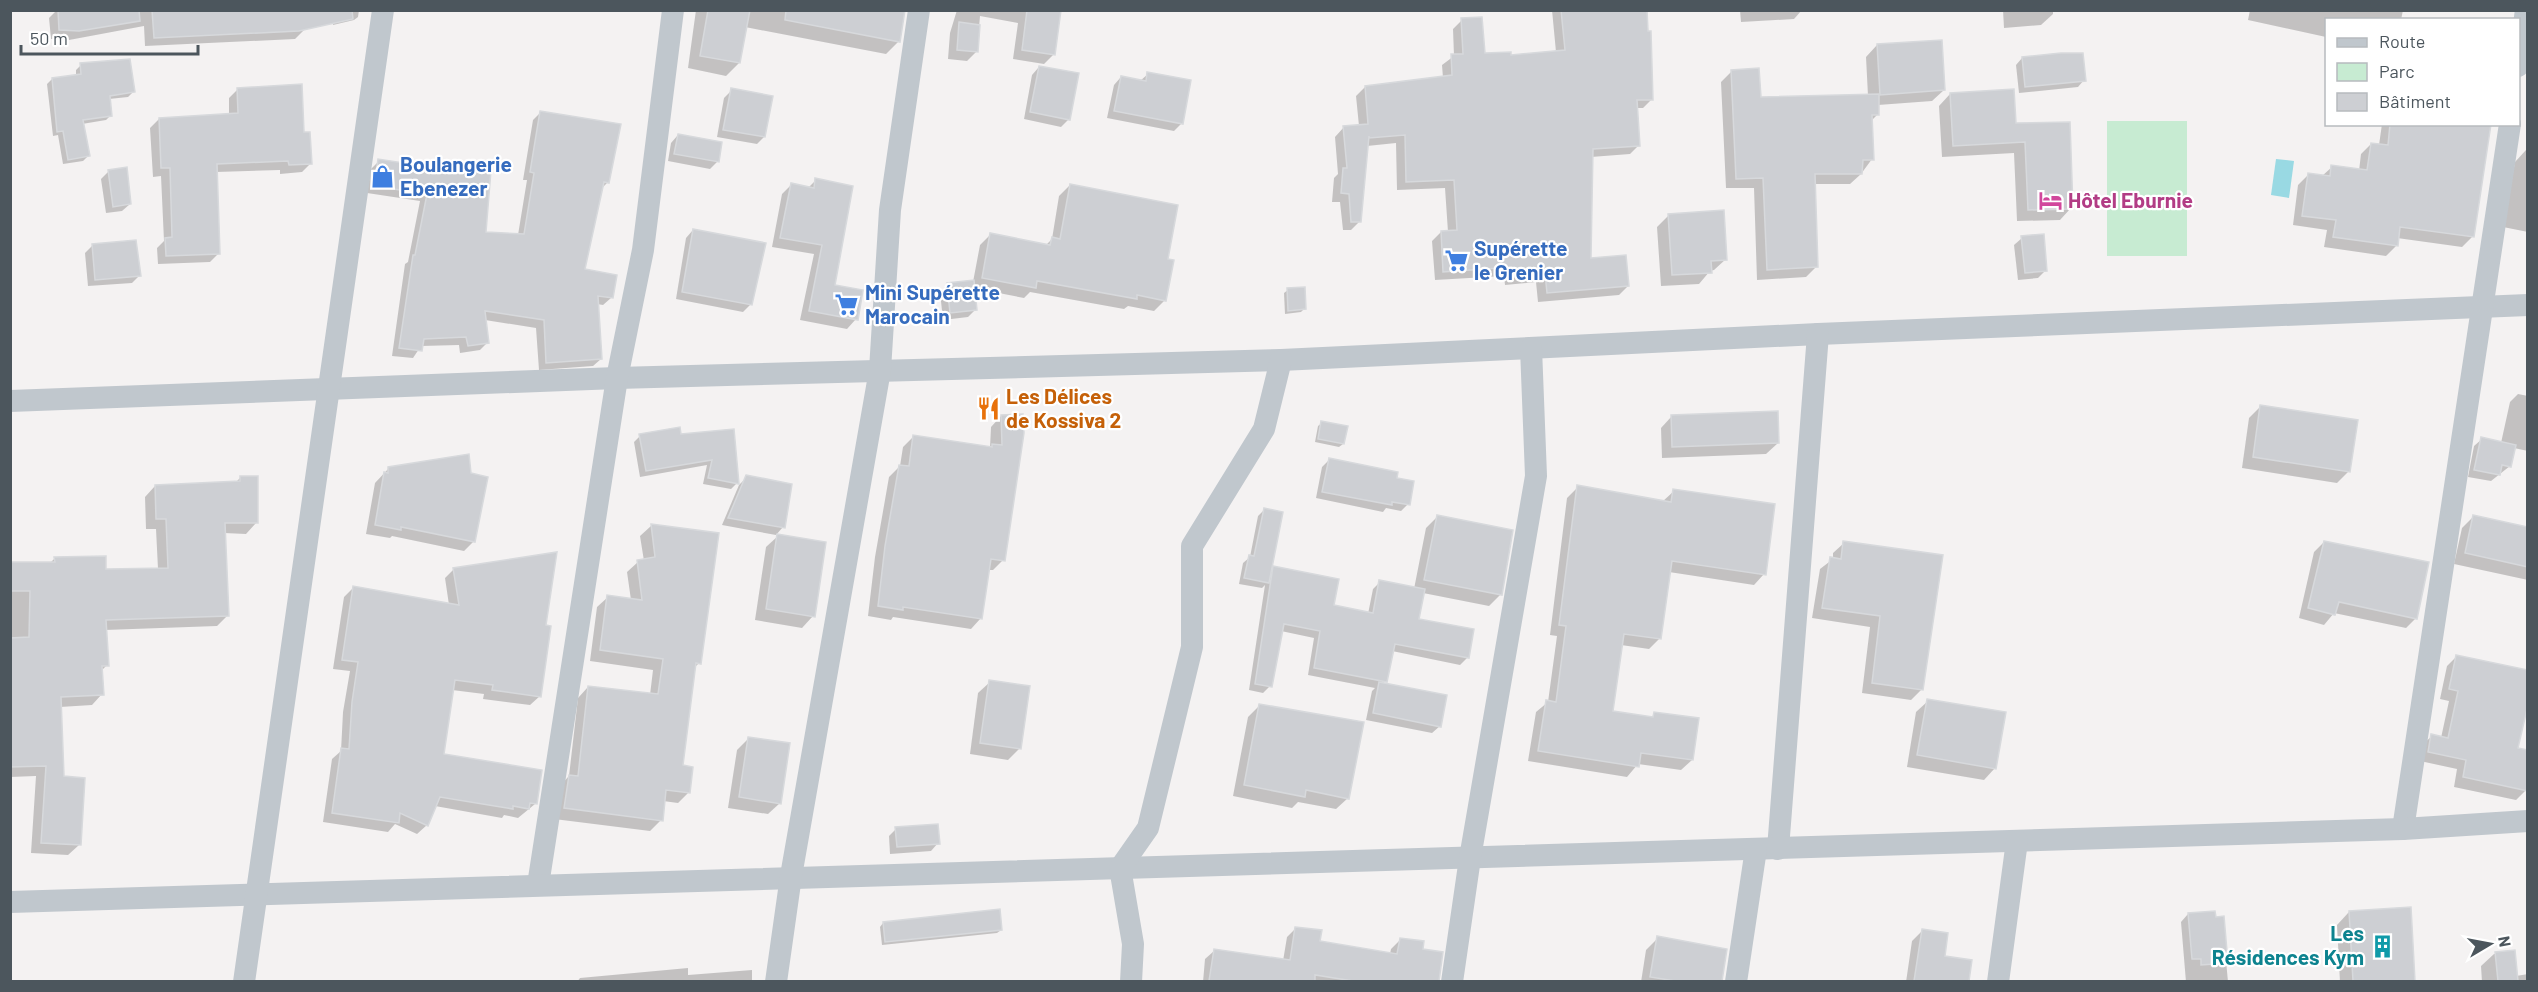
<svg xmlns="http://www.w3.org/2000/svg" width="2538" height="992" font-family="Barlow,sans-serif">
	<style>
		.green { fill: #c7ebd2 }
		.water { fill: #99d9e3 }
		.shadow { fill: #0003 }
		.building { fill: #cdcfd3; stroke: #d7d9dc; stroke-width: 1.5 }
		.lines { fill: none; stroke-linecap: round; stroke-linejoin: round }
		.minor { stroke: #c0c7cd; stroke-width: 22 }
		.labels { text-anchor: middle; stroke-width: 4.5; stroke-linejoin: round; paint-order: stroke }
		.shop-label { font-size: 21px; font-weight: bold; fill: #366cbe; stroke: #fff; text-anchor: start }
		.hotel-label { font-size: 21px; font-weight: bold; fill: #b23c85; stroke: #fff; text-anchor: start }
		.food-label { font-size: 21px; font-weight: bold; fill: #c56008; stroke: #fff; text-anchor: start }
		.culture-label { font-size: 21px; font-weight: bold; fill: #0d838f; stroke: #fff; text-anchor: end }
	</style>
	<rect width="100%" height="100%" fill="#f4f2f2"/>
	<!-- green -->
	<rect class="green" x="2107" y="121" width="80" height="135"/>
	<!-- water -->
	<polygon class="water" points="2276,159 2294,161 2289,198 2271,195"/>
	<!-- shadow -->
	<g class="shadow">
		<polygon points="57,10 303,10 304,30 295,39 145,46 144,26 69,40 51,39 49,18"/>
		<polygon points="335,10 359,10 358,17 354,20 333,25"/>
		<polygon points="696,10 904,10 899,41 886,54 745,27 739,63 726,76 688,68"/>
		<polygon points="957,10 1060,10 1053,55 1044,64 1013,59 1018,23 980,16 977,51 967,61 948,59 950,33"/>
		<polygon points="1552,10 1647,10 1652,99 1643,108 1636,108 1639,145 1630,154 1591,157 1590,259 1628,286 1619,295 1538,302 1536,282 1505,285 1504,276 1435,280 1432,241 1441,232 1448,232 1445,188 1397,190 1396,143 1367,146 1360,221 1351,230 1343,230 1340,202 1332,202 1334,178 1338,174 1335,137 1344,127 1359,126 1356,96 1365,87 1443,78 1442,65 1454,56 1453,29 1462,20 1484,55 1510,56 1556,52"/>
		<polygon points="1740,10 1802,10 1794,19 1741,22"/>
		<polygon points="2003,10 2053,10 2053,14 2041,25 2004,28"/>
		<polygon points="2250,10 2403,10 2401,20 2326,20 2326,37 2248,20"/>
		<polygon points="1877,45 1944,90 1932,101 1878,105 1878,114 1871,121 1872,159 1861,174 1850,184 1814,184 1816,267 1806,277 1757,280 1754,188 1726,188 1721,82 1732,71 1759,99 1868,96 1866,57"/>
		<polygon points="2022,58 2084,80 2078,87 2019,93 2016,65"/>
		<polygon points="81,65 134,91 128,97 109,99 111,115 106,120 82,124 88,156 83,161 63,164 58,135 53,136 47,84 52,79 76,76 76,70"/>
		<polygon points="1039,67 1069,119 1061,127 1024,119 1032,75"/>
		<polygon points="1148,74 1182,123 1174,131 1107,118 1114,85 1121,77 1140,81"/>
		<polygon points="238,89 303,134 311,163 302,172 280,174 280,170 216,172 219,253 210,262 158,264 157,248 164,241 161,176 153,177 150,128 159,119 229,115 229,98"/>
		<polygon points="732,90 764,137 757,144 717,137 724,98"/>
		<polygon points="1950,94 2015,125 2071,208 2060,220 2017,221 2014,153 1942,157 1939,106"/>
		<polygon points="541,112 607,183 601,189 584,271 611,298 603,305 597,304 601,359 593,366 539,370 536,328 485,320 488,342 480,350 460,353 459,345 421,346 413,358 392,356 405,264 408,262 420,201 367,193 371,169 379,161 429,168 431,166 485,233 518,235 527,180 523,180 533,120"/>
		<polygon points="2382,124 2489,124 2472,237 2462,247 2397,238 2396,246 2386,256 2324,247 2327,230 2293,225 2298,185 2309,174 2322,176 2332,167 2359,171 2361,154 2371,144 2379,145"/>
		<polygon points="678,135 718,161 710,169 668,161 671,143"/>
		<polygon points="2526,150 2528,151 2528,232 2503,227 2515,162"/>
		<polygon points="109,171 130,204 122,211 106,213 101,179"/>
		<polygon points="816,180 833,286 856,319 847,329 800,320 814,254 772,247 782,194 791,185 808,188"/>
		<polygon points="1070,185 1166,260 1165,300 1154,311 1128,306 1124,309 1030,292 1024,298 973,288 975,310 968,317 943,320 940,292 947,285 973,282 980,245 990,235 1046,245 1052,239 1059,196"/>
		<polygon points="1669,215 1726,259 1714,270 1710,271 1699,284 1661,286 1657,227"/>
		<polygon points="693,230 750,305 743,312 676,299 686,238"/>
		<polygon points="2022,238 2046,270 2038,278 2018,280 2014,245"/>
		<polygon points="93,245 139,276 132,283 88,286 85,253"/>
		<polygon points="1288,290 1304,309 1301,312 1285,314 1284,293"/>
		<polygon points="2518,394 2528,396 2528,451 2514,448 2510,466 2491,481 2468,477 2474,446 2482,439 2501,443 2510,402"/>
		<polygon points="2261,406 2349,471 2337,483 2242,468 2249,418"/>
		<polygon points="1001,416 1021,416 1003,560 993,570 988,570 981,618 971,629 893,617 891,620 868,616 875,557 889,477 900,466 903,447 913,437 990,448 991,427"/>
		<polygon points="1672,416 1778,443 1766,454 1662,458 1661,428"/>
		<polygon points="1322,423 1343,444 1339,447 1315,442 1318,426"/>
		<polygon points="733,430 737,483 731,489 703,484 707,465 640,477 634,442 640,436 680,436"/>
		<polygon points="1329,460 1395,479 1408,504 1401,511 1386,508 1383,512 1316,498 1322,467"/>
		<polygon points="389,468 474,541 464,551 392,536 390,538 366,534 375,483"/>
		<polygon points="747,477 783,527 776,535 722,525 739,485"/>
		<polygon points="240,478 256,523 246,534 224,533 228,615 217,626 105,630 107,665 101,671 102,694 92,705 60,707 62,778 79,845 68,855 31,853 36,776 10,777 10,564 50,563 55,558 105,570 158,569 156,529 146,529 145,497 155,486 236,482"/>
		<polygon points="1578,487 1662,502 1674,491 1764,574 1754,585 1669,572 1660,638 1649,649 1621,645 1612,712 1650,718 1655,714 1692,760 1681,770 1638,764 1627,777 1528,761 1536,712 1548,702 1557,636 1550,635 1567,498"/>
		<polygon points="1264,510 1270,572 1274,568 1332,607 1368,614 1373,589 1380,582 1414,589 1426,528 1437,517 1500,595 1489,606 1423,593 1418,620 1467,658 1460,665 1392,651 1383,684 1440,726 1432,733 1366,720 1372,691 1375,688 1308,675 1314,638 1281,631 1270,686 1263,693 1249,690 1265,585 1262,588 1239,584 1243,563 1250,557 1258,516"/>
		<polygon points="2473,517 2528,529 2528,580 2454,564 2462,528"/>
		<polygon points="651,526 718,535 699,663 693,669 682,767 688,793 678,803 663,801 661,820 650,831 554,819 559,787 569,776 578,698 588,687 650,695 653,670 590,661 597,607 608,597 631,600 627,572 638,562 644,561 640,536"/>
		<polygon points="778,536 813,616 802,628 755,620 766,547"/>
		<polygon points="2324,542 2416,618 2406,628 2334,613 2324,625 2299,618 2314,552"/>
		<polygon points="1844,543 1922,689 1911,700 1862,693 1870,627 1812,618 1820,569 1833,559 1833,553"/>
		<polygon points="454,569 544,627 540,696 530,705 483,699 484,694 452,690 442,755 535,804 518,818 504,815 502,818 435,806 427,825 417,834 395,824 388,832 323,822 332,759 341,751 343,712 350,671 333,669 344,597 354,587 449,605 445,578"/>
		<polygon points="2457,656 2517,749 2526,790 2516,800 2454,787 2457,769 2420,761 2422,745 2432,736 2441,738 2449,701 2440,699 2447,666"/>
		<polygon points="990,682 1019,749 1008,760 970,754 978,693"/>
		<polygon points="1928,701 1995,768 1984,780 1907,767 1916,712"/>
		<polygon points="1260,705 1348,798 1336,809 1298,802 1292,808 1233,796 1248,717"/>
		<polygon points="748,739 780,803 768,814 728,808 737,750"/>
		<polygon points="896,829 938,843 931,851 890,854 889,836"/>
		<polygon points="2409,909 2413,982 2340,982 2337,925 2349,912"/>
		<polygon points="2188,914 2222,918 2228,982 2186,982 2181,922"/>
		<polygon points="883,923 1001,930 997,933 882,945 880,927"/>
		<polygon points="1296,928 1319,942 1390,954 1391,949 1400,940 1421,950 1437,982 1203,982 1205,959 1214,951 1283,961 1287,937"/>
		<polygon points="1923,930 1943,958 1970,962 1967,982 1906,982 1912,941"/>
		<polygon points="1658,938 1726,950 1721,982 1641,982 1646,950"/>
		<polygon points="2514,952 2516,976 2528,974 2528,982 2482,982 2481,966 2494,954"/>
		<polygon points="688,968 688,975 752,970 752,982 577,982 580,978"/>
	</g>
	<!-- building -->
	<g class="building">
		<polygon points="58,10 139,10 140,21 79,31 59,30"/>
		<polygon points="152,10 352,10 353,19 299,31 154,38"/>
		<polygon points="708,10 750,10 740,63 700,56"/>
		<polygon points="786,10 905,10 900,42 785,20"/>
		<polygon points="1027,10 1061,10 1055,55 1022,50"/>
		<polygon points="1561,10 1647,10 1648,31 1651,31 1653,100 1637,100 1640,146 1593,149 1591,258 1626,255 1629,286 1547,293 1545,273 1514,277 1513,267 1443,272 1441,231 1457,230 1454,180 1406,182 1405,135 1369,138 1369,136 1361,222 1351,222 1349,194 1341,193 1343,168 1347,168 1343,126 1368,124 1365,86 1452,75 1451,54 1463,54 1461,18 1482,17 1485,53 1511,52 1511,55 1565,50"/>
		<polygon points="959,22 980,25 978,52 957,50"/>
		<polygon points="1942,40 1945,90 1880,95 1877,44"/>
		<polygon points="2061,53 2083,53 2086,81 2025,87 2022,57"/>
		<polygon points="130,59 135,92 110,96 112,116 83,120 90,156 68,160 63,131 57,132 52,78 81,74 80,63"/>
		<polygon points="1039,66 1079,73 1070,120 1030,112"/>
		<polygon points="1759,68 1761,97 1879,94 1879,115 1872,115 1874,160 1863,160 1862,174 1815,174 1818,267 1767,270 1763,178 1736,179 1731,70"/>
		<polygon points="1147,72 1191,80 1183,124 1114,111 1121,76 1146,81"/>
		<polygon points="302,84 304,132 310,132 312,164 289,165 288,161 217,164 220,254 166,256 165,238 172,237 170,168 161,168 159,118 238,113 237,88"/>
		<polygon points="731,88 773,96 765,137 723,130"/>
		<polygon points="2014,89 2016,123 2070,122 2073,209 2028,210 2025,142 1953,146 1950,93"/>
		<polygon points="540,111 621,124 609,183 604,182 585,269 617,275 613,298 598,296 602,359 546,363 544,320 485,311 489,343 468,346 466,337 424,339 422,351 399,348 413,255 415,255 427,194 374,186 378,159 430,167 431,164 491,170 486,232 524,234 534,173 530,172"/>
		<polygon points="2390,124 2491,124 2474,237 2400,227 2398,246 2333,237 2336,220 2302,216 2308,173 2330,176 2331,165 2367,170 2371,143 2388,145"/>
		<polygon points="678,134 722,142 719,162 674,154"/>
		<polygon points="127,167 131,204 113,207 108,170"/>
		<polygon points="815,178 853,186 835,285 863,290 858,320 809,311 822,245 780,238 791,183 814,188"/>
		<polygon points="1070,184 1178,205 1168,259 1174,260 1166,301 1137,295 1137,299 1037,281 1036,288 982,278 990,233 1050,245 1052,237 1060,239"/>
		<polygon points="1724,210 1727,260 1711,261 1712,273 1672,275 1668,214"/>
		<polygon points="693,229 766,243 752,305 682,292"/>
		<polygon points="2044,234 2047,271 2025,273 2021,236"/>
		<polygon points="136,240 141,276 95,280 92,244"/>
		<polygon points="974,280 977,310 950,313 947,283"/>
		<polygon points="1305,287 1306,309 1288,311 1287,288"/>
		<polygon points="2260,405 2358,420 2350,472 2253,457"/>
		<polygon points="1778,411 1779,443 1672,447 1671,415"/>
		<polygon points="1023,414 1024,433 1005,561 991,559 982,619 903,607 903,610 878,606 885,546 899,465 909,466 913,435 992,447 992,444 1002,445 1001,415"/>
		<polygon points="1321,421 1348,426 1344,444 1318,439"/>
		<polygon points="680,427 681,434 734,429 739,484 708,478 712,460 646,471 639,434"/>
		<polygon points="2481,437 2516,445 2511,467 2502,465 2500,475 2474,470"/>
		<polygon points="469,454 471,473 488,477 475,542 401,527 401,530 375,525 384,472 388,473 388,467"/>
		<polygon points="1329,458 1398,472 1397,478 1414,481 1410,505 1392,502 1392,505 1322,492"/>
		<polygon points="746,475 792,484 785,528 728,518"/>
		<polygon points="240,476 258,476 258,523 225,523 229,616 106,620 109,666 102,666 104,695 61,697 64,776 85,778 81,845 41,843 46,766 10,767 10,638 29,637 30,591 10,591 10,562 55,562 54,557 106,556 106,569 168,568 166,519 156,519 155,485 240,481"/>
		<polygon points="1577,485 1671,502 1673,489 1775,504 1766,575 1672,561 1661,639 1624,634 1613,711 1653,717 1654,712 1699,718 1693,760 1641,753 1639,767 1538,751 1546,700 1556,702 1566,626 1559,625"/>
		<polygon points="1264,508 1283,512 1269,583 1244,578 1249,555 1254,556"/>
		<polygon points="1437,515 1513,530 1502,595 1424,580"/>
		<polygon points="2473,515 2528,527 2528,567 2465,553"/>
		<polygon points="651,524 719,533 701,664 696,663 683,765 693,767 690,793 666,790 663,821 564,808 569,775 578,776 588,686 658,694 663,659 600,650 607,595 642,600 637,560 655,557"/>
		<polygon points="777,534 826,542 815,617 766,609"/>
		<polygon points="1843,541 1943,555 1923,690 1872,683 1880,616 1822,608 1830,557 1841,559"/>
		<polygon points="2324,541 2429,562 2417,619 2339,602 2335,615 2308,608"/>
		<polygon points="557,552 546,625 551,626 541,697 492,690 493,685 455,680 444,754 542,770 537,804 530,803 529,809 513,806 513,809 440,797 428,826 400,813 399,823 332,813 341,748 349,749 352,702 358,662 342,660 353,586 459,605 453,568"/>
		<polygon points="1273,566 1339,579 1334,605 1373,613 1379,580 1425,589 1419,619 1474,629 1469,658 1395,644 1387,682 1314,668 1320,631 1284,624 1272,687 1255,684"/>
		<polygon points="2456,655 2528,670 2528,705 2518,748 2528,750 2528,791 2463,777 2466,760 2428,752 2431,734 2448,738 2458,691 2449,689"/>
		<polygon points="989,680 1030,686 1021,749 980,743"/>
		<polygon points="1379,682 1447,695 1441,727 1373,713"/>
		<polygon points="1927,699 2006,712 1996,769 1917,755"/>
		<polygon points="1259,704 1364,722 1349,799 1306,790 1305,797 1244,785"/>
		<polygon points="748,737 790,743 781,804 739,797"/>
		<polygon points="938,824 940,844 897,847 895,827"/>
		<polygon points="2411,907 2415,981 2353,981 2349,911"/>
		<polygon points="1000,909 1002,930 885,942 883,922"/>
		<polygon points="2215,911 2216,917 2224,916 2228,963 2201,965 2201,959 2192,959 2188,913"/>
		<polygon points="1295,927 1322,930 1320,941 1397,954 1400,938 1424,941 1423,949 1443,952 1439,981 1353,981 1315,975 1315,981 1209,981 1214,949 1290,960"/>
		<polygon points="1922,929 1948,933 1945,956 1972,960 1969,981 1914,981"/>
		<polygon points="1657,936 1727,949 1722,981 1675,981 1650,977"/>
		<polygon points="2515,950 2518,981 2498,981 2495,952"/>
	</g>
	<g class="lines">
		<!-- minor -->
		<g class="minor">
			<polyline points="2518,66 2526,10"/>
			<polyline points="10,401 617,378 1281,360 1818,334 2528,305"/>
			<polyline points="2403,829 2510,124"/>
			<polyline points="1778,849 1818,334"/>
			<polyline points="538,885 617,378 643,250 673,10"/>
			<polyline points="10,902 2403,829 2528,821"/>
			<polyline points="244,982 383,10"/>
			<polyline points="776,982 791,876 880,370 890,210 919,10"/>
			<polyline points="1131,982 1133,944 1120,868 1148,828 1192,647 1192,546 1264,429 1281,360"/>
			<polyline points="1452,982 1470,858 1536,476 1531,348"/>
			<polyline points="1736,982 1756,849"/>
			<polyline points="1998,982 2017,841"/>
		</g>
	</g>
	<!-- icons -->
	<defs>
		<symbol id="shop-bare" viewBox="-9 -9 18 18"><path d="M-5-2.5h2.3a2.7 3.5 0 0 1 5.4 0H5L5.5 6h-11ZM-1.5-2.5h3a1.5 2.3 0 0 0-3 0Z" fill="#3f7fe0" stroke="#fff" stroke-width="2.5" paint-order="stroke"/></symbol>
		<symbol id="hotel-bare" viewBox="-9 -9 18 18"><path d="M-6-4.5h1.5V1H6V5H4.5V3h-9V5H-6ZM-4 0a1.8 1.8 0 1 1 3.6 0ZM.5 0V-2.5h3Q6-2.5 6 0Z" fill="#d1479c" stroke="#fff" stroke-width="2.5" paint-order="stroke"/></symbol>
		<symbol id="supermarket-bare" viewBox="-9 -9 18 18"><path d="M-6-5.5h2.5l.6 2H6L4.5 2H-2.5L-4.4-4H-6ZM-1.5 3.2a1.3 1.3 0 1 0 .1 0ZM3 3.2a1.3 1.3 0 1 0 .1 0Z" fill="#3f7fe0" stroke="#fff" stroke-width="2.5" paint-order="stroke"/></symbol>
		<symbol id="restaurant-bare" viewBox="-9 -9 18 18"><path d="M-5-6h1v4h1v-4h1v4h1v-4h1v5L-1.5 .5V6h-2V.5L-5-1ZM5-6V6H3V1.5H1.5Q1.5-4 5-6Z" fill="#e8710a" stroke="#fff" stroke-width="2.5" paint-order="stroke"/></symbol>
		<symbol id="building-bare" viewBox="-9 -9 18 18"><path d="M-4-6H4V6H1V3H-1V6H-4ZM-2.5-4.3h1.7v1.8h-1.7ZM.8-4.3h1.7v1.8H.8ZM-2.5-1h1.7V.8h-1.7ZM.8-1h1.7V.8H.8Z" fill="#0f9aa8" stroke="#fff" stroke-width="2.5" paint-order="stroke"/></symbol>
	</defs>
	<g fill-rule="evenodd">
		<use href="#shop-bare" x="366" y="160" width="33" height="33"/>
		<use href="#hotel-bare" x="2034" y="184" width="33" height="33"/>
		<use href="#supermarket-bare" x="1440" y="244" width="33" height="33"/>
		<use href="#supermarket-bare" x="830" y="288" width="33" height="33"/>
		<use href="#restaurant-bare" x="972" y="392" width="33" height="33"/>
		<use href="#building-bare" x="2366" y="930" width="33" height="33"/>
	</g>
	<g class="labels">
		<!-- shop labels -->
		<g class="shop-label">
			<text x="400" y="172">Boulangerie<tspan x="400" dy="24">Ebenezer</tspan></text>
			<text x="1474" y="256">Supérette<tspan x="1474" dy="24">le Grenier</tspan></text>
			<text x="865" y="300">Mini Supérette<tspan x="865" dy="24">Marocain</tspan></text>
		</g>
		<!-- hotel labels -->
		<g class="hotel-label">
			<text x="2068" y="208">Hôtel Eburnie</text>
		</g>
		<!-- food labels -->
		<g class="food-label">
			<text x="1006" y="404">Les Délices<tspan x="1006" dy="24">de Kossiva 2</tspan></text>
		</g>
		<!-- culture labels -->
		<g class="culture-label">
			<text x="2364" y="941">Les<tspan x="2364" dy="24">Résidences Kym</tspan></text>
		</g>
	</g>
	<!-- border -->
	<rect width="2538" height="992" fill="none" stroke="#4c565d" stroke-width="24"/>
	<!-- legend -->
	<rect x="2325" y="18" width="195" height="108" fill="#ffffff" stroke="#b7bbbe" stroke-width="1.5"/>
	<rect x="2337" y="38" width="30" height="9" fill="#c0c7cd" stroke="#b7bbbe" stroke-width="1.5"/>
	<text x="2379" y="48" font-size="18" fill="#4c565d">Route</text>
	<rect x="2337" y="63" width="30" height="18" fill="#c7ebd2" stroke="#b7bbbe" stroke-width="1.5"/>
	<text x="2379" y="78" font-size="18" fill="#4c565d">Parc</text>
	<rect x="2337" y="93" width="30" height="18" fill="#cdcfd3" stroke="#b7bbbe" stroke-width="1.5"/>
	<text x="2379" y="108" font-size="18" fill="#4c565d">Bâtiment</text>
	<!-- north arrow -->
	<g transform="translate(2490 944) rotate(80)" stroke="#ffffff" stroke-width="4.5" paint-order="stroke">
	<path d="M0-4.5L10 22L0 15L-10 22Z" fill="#4c565d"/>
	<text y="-9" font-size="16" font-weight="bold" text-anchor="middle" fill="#4c565d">N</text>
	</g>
	<!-- scale -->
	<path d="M21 45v9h177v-9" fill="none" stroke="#4c565d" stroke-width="3"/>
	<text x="30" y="45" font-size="18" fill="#4c565d" stroke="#ffffff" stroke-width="4.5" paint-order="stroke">50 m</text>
</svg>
